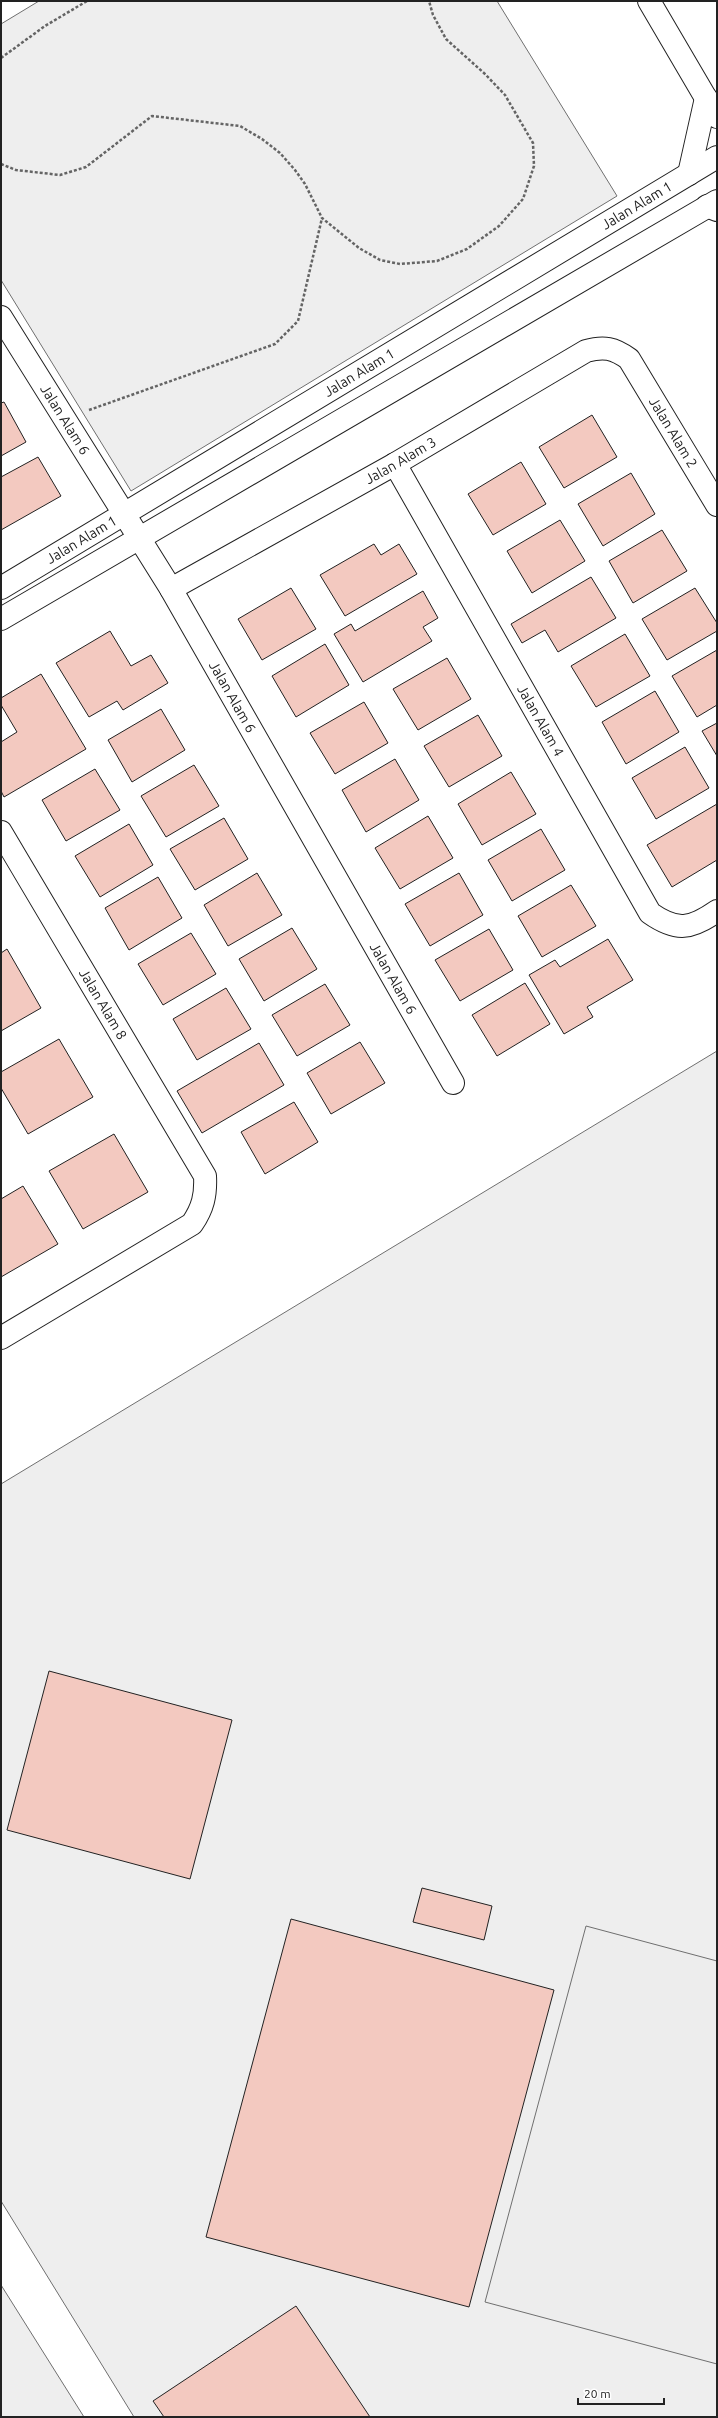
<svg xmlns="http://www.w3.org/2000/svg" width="718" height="2418" font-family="Ubuntu,sans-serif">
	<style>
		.green { fill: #eee; stroke: #6f6f6f }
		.parking { fill: #ededed; stroke: #6f6f6f }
		.building { fill: #f3c9c0; stroke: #222 }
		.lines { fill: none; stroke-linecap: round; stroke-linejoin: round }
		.street-casing { stroke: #222; stroke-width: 24 }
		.secondary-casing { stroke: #222; stroke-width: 24 }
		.path { stroke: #646464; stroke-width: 2.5; stroke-dasharray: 3 2; stroke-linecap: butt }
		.street { stroke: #fff; stroke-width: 22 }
		.secondary { stroke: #fff; stroke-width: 22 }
		.labels { text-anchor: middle; stroke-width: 3; stroke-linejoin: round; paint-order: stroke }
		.street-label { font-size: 14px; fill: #222; stroke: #fff }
	</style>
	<rect width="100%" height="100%" fill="#fff"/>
	<!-- green -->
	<g class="green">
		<polygon points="39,1 497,1 617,196 131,491 1,280 1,24"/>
		<polygon points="717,1051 717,2417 134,2417 1,2201 1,1484"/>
		<polygon points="1,2285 84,2417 1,2417"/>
	</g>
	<!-- parking -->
	<polygon class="parking" points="586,1926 717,1961 717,2364 485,2302"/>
	<!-- building -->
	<g class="building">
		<polygon points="4,402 26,442 1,456 1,403"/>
		<polygon points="592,415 617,457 564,488 539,447"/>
		<polygon points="38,457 61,496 1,530 1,477"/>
		<polygon points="521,462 546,504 493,535 468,494"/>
		<polygon points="631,473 655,514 603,546 578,504"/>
		<polygon points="560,520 585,561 532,593 507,551"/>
		<polygon points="662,530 687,571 633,603 609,561"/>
		<polygon points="374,544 381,555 399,544 417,574 345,616 320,575"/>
		<polygon points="591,577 616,618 558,652 545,630 522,643 511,624"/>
		<polygon points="291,588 316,629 262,660 238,619"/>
		<polygon points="695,588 717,623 717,631 667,660 642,619"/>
		<polygon points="423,591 438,618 423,627 432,641 363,682 334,634 351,624 355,631"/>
		<polygon points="110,631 131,666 151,655 168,683 123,710 117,701 89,717 56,663"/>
		<polygon points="625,634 650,676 596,707 571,666"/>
		<polygon points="325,644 349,685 296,717 272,676"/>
		<polygon points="717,650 717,705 697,717 672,676"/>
		<polygon points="447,658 471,699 418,730 393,689"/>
		<polygon points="41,674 86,749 4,797 1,791 1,742 17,732 1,705 1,698"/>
		<polygon points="655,691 679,732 626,764 602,722"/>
		<polygon points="364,702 388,743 335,774 310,733"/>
		<polygon points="161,709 185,750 132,782 108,740"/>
		<polygon points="478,715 502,756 449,787 424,746"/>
		<polygon points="717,723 717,756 702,731"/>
		<polygon points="685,747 709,788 656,819 632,778"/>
		<polygon points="395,759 419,800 366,832 342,790"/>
		<polygon points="194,765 219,806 166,837 141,796"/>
		<polygon points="95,769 120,810 66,841 42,800"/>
		<polygon points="511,772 536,814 482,845 458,804"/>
		<polygon points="717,804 717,860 672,887 647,845"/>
		<polygon points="428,816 453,858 400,889 375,848"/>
		<polygon points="224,818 248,859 195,890 170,849"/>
		<polygon points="129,824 153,865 100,897 75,856"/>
		<polygon points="541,829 565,870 512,901 488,860"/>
		<polygon points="257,873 282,915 228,946 204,905"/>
		<polygon points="459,873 483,915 430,946 405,904"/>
		<polygon points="158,877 182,918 129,950 105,908"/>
		<polygon points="571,885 596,926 542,957 518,916"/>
		<polygon points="292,928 317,969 264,1001 239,959"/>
		<polygon points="489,929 513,970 460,1001 435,960"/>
		<polygon points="191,933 216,974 163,1005 138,964"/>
		<polygon points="608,939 633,980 587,1007 593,1017 564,1034 529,975 555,960 560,967"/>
		<polygon points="7,949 41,1008 1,1031 1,953"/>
		<polygon points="525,983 550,1024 497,1056 472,1015"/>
		<polygon points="325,984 350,1025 297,1056 272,1015"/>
		<polygon points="226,988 251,1029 197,1060 173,1019"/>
		<polygon points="59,1039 93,1097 28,1134 1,1088 1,1072"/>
		<polygon points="360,1042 385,1083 331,1114 307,1073"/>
		<polygon points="259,1043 284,1085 202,1133 177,1091"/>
		<polygon points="294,1102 318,1142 265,1174 241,1132"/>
		<polygon points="114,1134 148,1192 83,1229 49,1171"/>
		<polygon points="23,1186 58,1244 1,1277 1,1199"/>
		<polygon points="49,1671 232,1720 190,1879 7,1830"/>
		<polygon points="422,1888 492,1906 484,1940 413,1922"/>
		<polygon points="291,1919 554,1990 469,2307 206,2237"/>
		<polygon points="296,2306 370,2417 164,2417 153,2401"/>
	</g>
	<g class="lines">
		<defs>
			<g id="street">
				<path id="s1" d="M1,317L171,589L453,1083"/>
				<path id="s2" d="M395,464L650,913C677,932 691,929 717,911"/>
				<path id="s3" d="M1,588L717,157"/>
				<path id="s4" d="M171,589L395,464L586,351C604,346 614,348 629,359L717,505"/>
				<polyline points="1,619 717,201"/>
				<path id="s5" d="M1,832L205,1176C206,1195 203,1208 192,1224L1,1338"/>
			</g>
			<g id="secondary">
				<polyline points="649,1 717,117"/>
				<polyline points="689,174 706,98"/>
				<polyline points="707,206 717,210"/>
			</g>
		</defs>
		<!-- street casing -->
		<use href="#street" class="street-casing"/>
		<!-- secondary casing -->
		<use href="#secondary" class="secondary-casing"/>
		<!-- path -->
		<g class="path">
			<polyline points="1,58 45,26 87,1"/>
			<polyline points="1,164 16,170 60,175 86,167 152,116 240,126 262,139 280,153 295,170 305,184 322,218 359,248 380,260 400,264 437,261 467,249 499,226 523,199 534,166 533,143 505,95 485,74 446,39 433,15 429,1"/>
			<polyline points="89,410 275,344 298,321 322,218"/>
		</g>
		<!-- street -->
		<use href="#street" class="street"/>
		<!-- secondary -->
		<use href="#secondary" class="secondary"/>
	</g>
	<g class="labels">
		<!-- street labels -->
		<g class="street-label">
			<text dy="5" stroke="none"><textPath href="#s3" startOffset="742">Jalan Alam 1</textPath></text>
			<text dy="5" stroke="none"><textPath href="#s3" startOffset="418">Jalan Alam 1</textPath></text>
			<text dy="5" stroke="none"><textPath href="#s1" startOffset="121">Jalan Alam 6</textPath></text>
			<text dy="5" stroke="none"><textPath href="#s4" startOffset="610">Jalan Alam 2</textPath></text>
			<text dy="5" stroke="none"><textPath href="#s4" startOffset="263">Jalan Alam 3</textPath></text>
			<text dy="5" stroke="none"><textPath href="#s3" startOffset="94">Jalan Alam 1</textPath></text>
			<text dy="5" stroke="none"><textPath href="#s1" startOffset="445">Jalan Alam 6</textPath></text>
			<text dy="5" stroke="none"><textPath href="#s2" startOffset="295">Jalan Alam 4</textPath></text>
			<text dy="5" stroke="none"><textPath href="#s1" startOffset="769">Jalan Alam 6</textPath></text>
			<text dy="5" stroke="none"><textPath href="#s5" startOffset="200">Jalan Alam 8</textPath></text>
		</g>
	</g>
	<!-- border -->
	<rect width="718" height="2418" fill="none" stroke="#222222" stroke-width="4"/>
	<!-- scale -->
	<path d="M578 2398v6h86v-6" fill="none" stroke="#222222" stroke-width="2"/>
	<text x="584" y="2398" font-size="12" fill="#222222" stroke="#ffffff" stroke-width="3" paint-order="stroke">20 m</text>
</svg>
